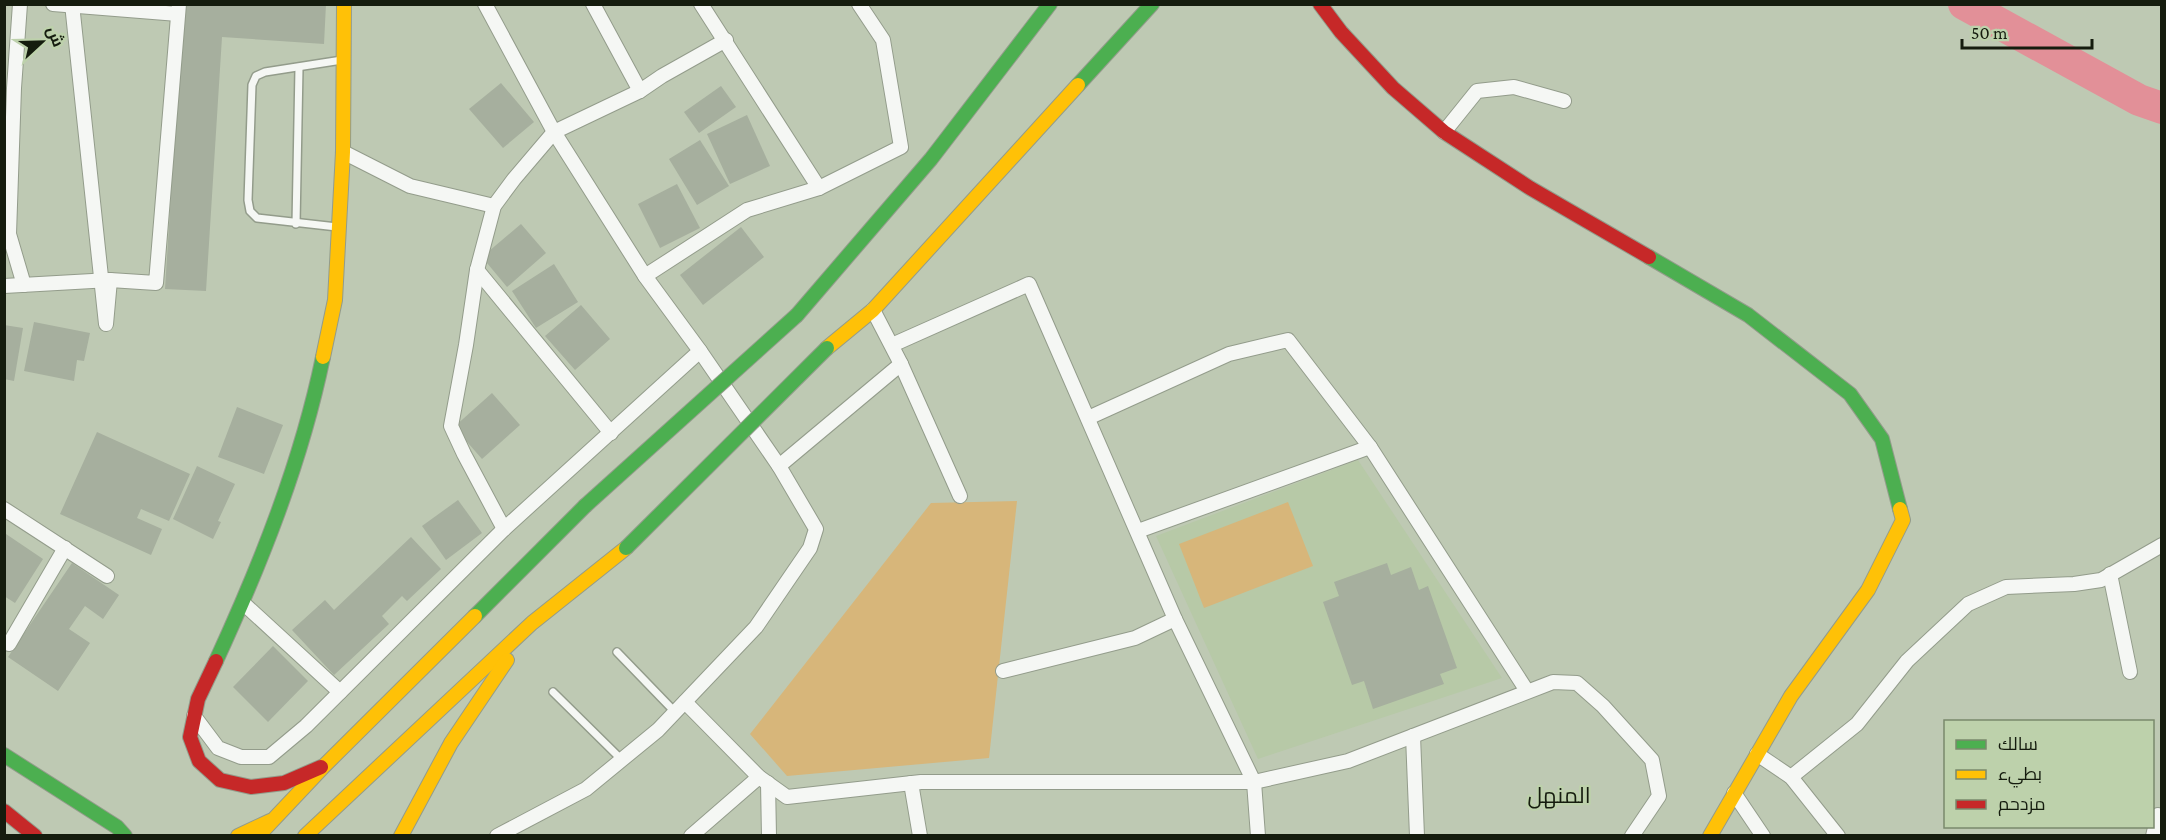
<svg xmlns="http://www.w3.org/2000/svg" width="2166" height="840" font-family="'Crimson Pro',Cairo,serif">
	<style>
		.built { fill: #b7c9a7 }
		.green { fill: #d7b67a }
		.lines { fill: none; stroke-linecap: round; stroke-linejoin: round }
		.river { stroke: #e29098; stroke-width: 32 }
		.building { fill: #a6af9e }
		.lane-casing { stroke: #939c8b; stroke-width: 10 }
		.street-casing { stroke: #939c8b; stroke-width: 16 }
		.fast-casing { stroke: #939c8b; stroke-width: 16 }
		.slow-casing { stroke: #939c8b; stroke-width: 16 }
		.jam-casing { stroke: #939c8b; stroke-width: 16 }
		.lane { stroke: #f5f7f4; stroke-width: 7 }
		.street { stroke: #f5f7f4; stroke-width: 14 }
		.fast { stroke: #4caf50; stroke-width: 14 }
		.slow { stroke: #ffc107; stroke-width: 14 }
		.jam { stroke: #c62828; stroke-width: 14 }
		.fast-bridge-casing { stroke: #939c8b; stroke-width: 16; stroke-linecap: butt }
		.fast-bridge { stroke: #4caf50; stroke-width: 14 }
		.labels { text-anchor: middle; stroke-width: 4.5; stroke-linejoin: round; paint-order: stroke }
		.neighbourhood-label { font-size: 22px; fill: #151c0e; stroke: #bdd1ab }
	</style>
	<rect width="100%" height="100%" fill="#bec9b3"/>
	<!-- built -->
	<polygon class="built" points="1358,460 1502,678 1258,759 1156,536"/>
	<!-- green -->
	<g class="green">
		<polygon points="1017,501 989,758 787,776 750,734 931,503"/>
		<polygon points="1288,502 1313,566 1204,608 1179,544"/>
	</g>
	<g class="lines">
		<!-- river -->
		<polyline class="river" points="1964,4 2139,100 2162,108"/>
	</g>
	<!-- building -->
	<g class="building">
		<polygon points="183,4 326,4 324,44 222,37 206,291 165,289"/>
		<polygon points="501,83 534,122 503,148 469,109"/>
		<polygon points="721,86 736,107 699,133 684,112"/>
		<polygon points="747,115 770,166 730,184 707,134"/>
		<polygon points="700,140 729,186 697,205 669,159"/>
		<polygon points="677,184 700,228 660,248 638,204"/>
		<polygon points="521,224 546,253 507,287 482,257"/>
		<polygon points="741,227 764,257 703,305 680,275"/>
		<polygon points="554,264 578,302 536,328 512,291"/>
		<polygon points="581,305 610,339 575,370 545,336"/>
		<polygon points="34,322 90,333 84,361 77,360 74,381 24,371"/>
		<polygon points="4,325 23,328 14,381 4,379"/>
		<polygon points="492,393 520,425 482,459 454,427"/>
		<polygon points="237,407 283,425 264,474 218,457"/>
		<polygon points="97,432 190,474 169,521 141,509 137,518 162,529 151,555 60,514"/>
		<polygon points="197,466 235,484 218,521 221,522 213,539 173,519"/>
		<polygon points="458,500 482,533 446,560 422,526"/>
		<polygon points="6,534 43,559 15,603 4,596"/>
		<polygon points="411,537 441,569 407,601 402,596 382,616 389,624 334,675 292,630 325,600 334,610"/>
		<polygon points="72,563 119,595 103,619 85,606 69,629 90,643 58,691 8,657"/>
		<polygon points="1387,563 1391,575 1411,567 1419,590 1428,586 1457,668 1440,674 1444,684 1373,709 1364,681 1352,685 1323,602 1339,596 1334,582"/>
		<polygon points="273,646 308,681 268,722 233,687"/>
	</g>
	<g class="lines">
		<defs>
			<g id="lane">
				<polyline points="296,224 299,68"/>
				<polyline points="337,227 257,218 250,211 248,200 252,85 256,76 265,72 342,60"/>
				<polyline points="617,652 675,712"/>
				<polyline points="553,692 622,760"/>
			</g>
			<g id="street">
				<polyline points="20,4 14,88 9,234 24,285"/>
				<polyline points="53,4 178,14"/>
				<polyline points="72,4 106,324 110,280"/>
				<polyline points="593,4 640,91"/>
				<polyline points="701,4 819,188"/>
				<polyline points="1444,132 1477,91 1514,87 1564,101"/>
				<polyline points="343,152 410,186 494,206"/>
				<polyline points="477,270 611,433"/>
				<polyline points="645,276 747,210 819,188 901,147 883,40 859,4"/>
				<polyline points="4,286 110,280 156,283 179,4"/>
				<polyline points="873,310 901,364 960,496"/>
				<polyline points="892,345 1029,284 1175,619 1254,782 1258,836"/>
				<polyline points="700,351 779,466"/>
				<polyline points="1088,418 1229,354 1288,340 1370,447 1527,691"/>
				<polyline points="4,509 107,576"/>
				<polyline points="504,529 464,454 451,426 466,345 477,270 494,206 514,179 554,132 640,91 662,76 726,40"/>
				<polyline points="1138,531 1370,447"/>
				<polyline points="2110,574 2130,672"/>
				<polyline points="243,603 340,692"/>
				<polyline points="9,644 65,548"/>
				<polyline points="1003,671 1135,638 1175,619"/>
				<polyline points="685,702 759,777 787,797 921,782 1254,782 1348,761 1553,682 1577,683 1603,706 1652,760 1659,796 1632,836"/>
				<polyline points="194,716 218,748 241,757 269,757 306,726 504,529 700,351 645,276 554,132 485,4"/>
				<polyline points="1413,736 1417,836"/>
				<polyline points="1757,754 1791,777 1838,836"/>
				<polyline points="1791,777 1857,724 1907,661 1968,604 2006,587 2074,584 2101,580 2162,545"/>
				<polyline points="768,783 769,836"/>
				<polyline points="911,783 920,836"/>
				<polyline points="1734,793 1763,836"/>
				<polyline points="497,836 586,789 658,730 756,627 810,548 816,529 779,466 901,364"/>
				<polyline points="691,836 759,777"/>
				<polyline points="2153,836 2158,815"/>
			</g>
			<g id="fast">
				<polyline points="1078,85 1152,4"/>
				<polyline points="1649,257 1748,315 1850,394 1882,439 1900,509"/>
				<polyline points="797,315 931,159 1050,4"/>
				<polyline points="475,616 585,506"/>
				<path d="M216,661C261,563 301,463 323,357"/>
				<polyline points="4,755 117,827 125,836"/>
			</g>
			<g id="slow">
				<polyline points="827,348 873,310 1078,85"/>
				<polyline points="323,357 335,300 343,152 344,4"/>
				<polyline points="238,836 270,821"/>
				<polyline points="258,836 324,766 475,616"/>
				<polyline points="305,836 532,623 626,548"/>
				<polyline points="401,836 451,743 507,660"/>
				<polyline points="1710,836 1791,696 1868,590 1903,520 1900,509"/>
			</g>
			<g id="jam">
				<polyline points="1320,4 1341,32 1393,88 1444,132 1530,188 1649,257"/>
				<polyline points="216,661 198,699 190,737 199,761 220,780 251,787 284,783 321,767"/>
				<polyline points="4,811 35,836"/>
			</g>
		</defs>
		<!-- lane casing -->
		<use href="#lane" class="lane-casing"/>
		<!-- street casing -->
		<use href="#street" class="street-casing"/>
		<!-- fast casing -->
		<use href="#fast" class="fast-casing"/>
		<!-- slow casing -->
		<use href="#slow" class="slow-casing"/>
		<!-- jam casing -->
		<use href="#jam" class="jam-casing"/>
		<!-- lane -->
		<use href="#lane" class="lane"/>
		<!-- street -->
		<use href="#street" class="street"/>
		<!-- fast -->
		<use href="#fast" class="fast"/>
		<!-- slow -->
		<use href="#slow" class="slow"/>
		<!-- jam -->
		<use href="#jam" class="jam"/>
		<defs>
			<g id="fast-bridge">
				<polyline points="585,506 797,315"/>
				<polyline points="626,548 827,348"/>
			</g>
		</defs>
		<!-- fast-bridge casing -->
		<use href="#fast-bridge" class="fast-bridge-casing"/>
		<!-- fast-bridge -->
		<use href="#fast-bridge" class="fast-bridge"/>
	</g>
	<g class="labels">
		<!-- neighbourhood labels -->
		<g class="neighbourhood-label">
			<text x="1559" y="803">المنهل</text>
		</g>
	</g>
	<!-- border -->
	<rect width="2166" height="840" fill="none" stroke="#151c0e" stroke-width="12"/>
	<!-- legend -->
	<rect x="1944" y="720" width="210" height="108" fill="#bdd1ab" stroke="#7a896c" stroke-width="1.5"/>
	<rect x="1956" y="740" width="30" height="9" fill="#4caf50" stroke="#7a896c" stroke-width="1.5"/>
	<text x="1998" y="750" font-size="18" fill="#151c0e">سالك</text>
	<rect x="1956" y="770" width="30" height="9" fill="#ffc107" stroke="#7a896c" stroke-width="1.5"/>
	<text x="1998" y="780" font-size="18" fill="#151c0e">بطيء</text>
	<rect x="1956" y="800" width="30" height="9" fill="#c62828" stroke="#7a896c" stroke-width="1.5"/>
	<text x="1998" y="810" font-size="18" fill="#151c0e">مزدحم</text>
	<!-- north arrow -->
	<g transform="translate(42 42) rotate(68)" stroke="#bdd1ab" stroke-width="4.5" paint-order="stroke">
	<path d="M0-4.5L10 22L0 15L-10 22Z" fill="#151c0e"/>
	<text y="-9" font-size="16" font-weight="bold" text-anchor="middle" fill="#151c0e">ش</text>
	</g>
	<!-- scale -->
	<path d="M1962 39v9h130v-9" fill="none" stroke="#151c0e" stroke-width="3"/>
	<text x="1971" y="39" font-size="18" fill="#151c0e" stroke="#bdd1ab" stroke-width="4.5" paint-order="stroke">50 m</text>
</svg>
